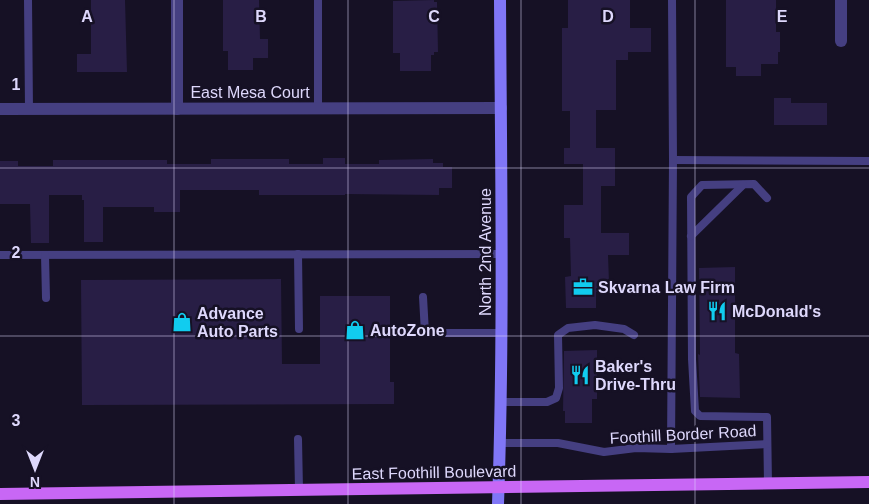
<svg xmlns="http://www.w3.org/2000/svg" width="869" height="504" font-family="Arial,sans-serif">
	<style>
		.building { fill: #281e45 }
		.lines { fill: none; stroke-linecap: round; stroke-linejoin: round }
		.lane { stroke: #453f81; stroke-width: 8 }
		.street { stroke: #453f81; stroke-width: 12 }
		.secondary { stroke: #8076f6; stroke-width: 12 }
		.primary { stroke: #c867f5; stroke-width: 12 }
		.grid { fill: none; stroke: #ded8fc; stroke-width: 1; stroke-opacity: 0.55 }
		.labels { text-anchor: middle; stroke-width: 5; stroke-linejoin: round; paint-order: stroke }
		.street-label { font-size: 16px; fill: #ded8fc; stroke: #161125 }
		.poi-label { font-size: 16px; font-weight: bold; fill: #ded8fc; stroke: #161125; text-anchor: start }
		.grid-label { font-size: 16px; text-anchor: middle; font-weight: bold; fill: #ded8fc; stroke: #161125; stroke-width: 5; stroke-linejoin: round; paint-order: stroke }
	</style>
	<rect width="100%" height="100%" fill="#161125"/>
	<!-- building -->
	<g class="building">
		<polygon points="91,0 125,0 127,72 77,72 77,54 91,54"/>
		<polygon points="223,0 259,0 260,39 268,39 268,58 253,58 253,70 228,70 228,51 223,51"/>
		<polygon points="434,0 434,2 437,2 438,52 434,52 434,55 431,55 431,71 400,71 400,53 393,53 393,1"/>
		<polygon points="568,0 630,0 630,28 651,28 651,52 628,52 628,60 616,60 616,110 596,110 596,148 615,148 615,186 601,186 601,233 629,233 629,255 608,255 609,282 601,282 601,292 596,292 596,308 566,308 565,277 571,276 570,238 564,238 564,205 583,205 583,164 564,164 564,148 570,148 570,111 562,111 562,28 568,28"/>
		<polygon points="726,0 776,0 776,32 780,32 780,52 778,52 778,64 761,64 761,76 736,76 736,67 726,67"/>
		<polygon points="774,98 791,98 791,103 827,103 827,125 774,125"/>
		<polygon points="323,158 345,158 345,164 379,164 379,160 433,159 433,163 443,163 443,167 452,167 452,188 439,188 439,195 345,194 345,195 259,195 259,190 180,190 180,212 154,212 154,207 103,207 103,242 84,242 84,200 82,200 82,195 49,195 49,243 31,243 30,204 0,204 0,161 18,161 18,166 53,166 53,160 167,160 167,164 211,164 211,159 289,159 289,164 323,164"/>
		<polygon points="735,267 735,353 739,354 740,398 700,397 698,354 700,355 699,268"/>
		<polygon points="281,279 282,364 320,364 320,296 390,296 390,382 394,382 394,404 82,405 81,280"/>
		<polygon points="597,350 597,399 592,399 592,423 565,423 565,411 563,411 564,351"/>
	</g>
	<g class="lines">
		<!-- lane -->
		<g class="lane">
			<polyline points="28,0 29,109"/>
			<polyline points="318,0 318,108"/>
			<polyline points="673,160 869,161"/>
			<polyline points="767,198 754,184 702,185 691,197 692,359 695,411 700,416 767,417 768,484"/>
			<polyline points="691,236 743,185"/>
			<polyline points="298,254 299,329"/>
			<polyline points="0,255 501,254"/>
			<polyline points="45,255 46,298"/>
			<polyline points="423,297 425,333 502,333"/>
			<polyline points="501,402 547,402 556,398 559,388 558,335 568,328 595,325 624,329 634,335"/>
			<polyline points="298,439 299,490"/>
			<polyline points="501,443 558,443 604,452 636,448 671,449 767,444"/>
			<polyline points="671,449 673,160 672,0"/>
		</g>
		<!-- street -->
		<g class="street">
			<polyline points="177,0 177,109"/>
			<polyline points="841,0 841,41"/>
			<polyline points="0,109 501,108"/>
		</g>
		<!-- secondary -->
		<path class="secondary" d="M498,504C504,336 501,168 500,0"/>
		<!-- primary -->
		<polyline class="primary" points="0,494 869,482"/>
	</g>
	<!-- grid -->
	<path class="grid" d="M174,0V504M348,0V504M521,0V504M695,0V504M0,168H869M0,336H869"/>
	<!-- icons -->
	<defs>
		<symbol id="office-bare" viewBox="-9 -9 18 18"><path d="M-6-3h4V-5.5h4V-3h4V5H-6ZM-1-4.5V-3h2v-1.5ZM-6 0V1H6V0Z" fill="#11ccef" stroke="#161125" stroke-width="2.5" paint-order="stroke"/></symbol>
		<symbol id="restaurant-bare" viewBox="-9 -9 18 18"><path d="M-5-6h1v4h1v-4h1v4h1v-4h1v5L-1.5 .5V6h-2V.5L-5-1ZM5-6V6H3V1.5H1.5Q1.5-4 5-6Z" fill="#11ccef" stroke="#161125" stroke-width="2.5" paint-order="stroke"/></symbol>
		<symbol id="shop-bare" viewBox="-9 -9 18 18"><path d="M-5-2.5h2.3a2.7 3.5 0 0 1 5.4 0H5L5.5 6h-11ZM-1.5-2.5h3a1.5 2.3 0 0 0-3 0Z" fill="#11ccef" stroke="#161125" stroke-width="2.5" paint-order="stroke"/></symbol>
	</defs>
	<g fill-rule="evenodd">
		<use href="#office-bare" x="569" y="273" width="28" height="28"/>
		<use href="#restaurant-bare" x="703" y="297" width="28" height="28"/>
		<use href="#shop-bare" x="168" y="308" width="28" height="28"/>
		<use href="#shop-bare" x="341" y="316" width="28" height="28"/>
		<use href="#restaurant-bare" x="566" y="361" width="28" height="28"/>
	</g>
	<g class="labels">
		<!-- street labels -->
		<g class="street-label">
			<text x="250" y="98">East Mesa Court</text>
			<text transform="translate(485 252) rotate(-90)" y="6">North 2nd Avenue</text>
			<text transform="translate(683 434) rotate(-3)" y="6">Foothill Border Road</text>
			<text transform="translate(434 472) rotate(-1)" y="6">East Foothill Boulevard</text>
		</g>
		<!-- poi labels -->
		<g class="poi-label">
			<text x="598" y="293">Skvarna Law Firm</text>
			<text x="732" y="317">McDonald's</text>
			<text x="197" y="319">Advance<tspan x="197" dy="18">Auto Parts</tspan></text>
			<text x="370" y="336">AutoZone</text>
			<text x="595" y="372">Baker's<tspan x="595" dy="18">Drive-Thru</tspan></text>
		</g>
	</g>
	<g class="grid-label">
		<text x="87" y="22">A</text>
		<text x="261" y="22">B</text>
		<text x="434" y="22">C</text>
		<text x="608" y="22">D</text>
		<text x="782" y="22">E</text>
		<text x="16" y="90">1</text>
		<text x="16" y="258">2</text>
		<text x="16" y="426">3</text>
	</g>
	<!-- north arrow -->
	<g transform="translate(35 469) rotate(180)" stroke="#161125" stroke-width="4" paint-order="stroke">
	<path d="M0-4L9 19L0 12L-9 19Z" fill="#ded8fc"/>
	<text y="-8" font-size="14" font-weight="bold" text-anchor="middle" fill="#ded8fc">N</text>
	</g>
</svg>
